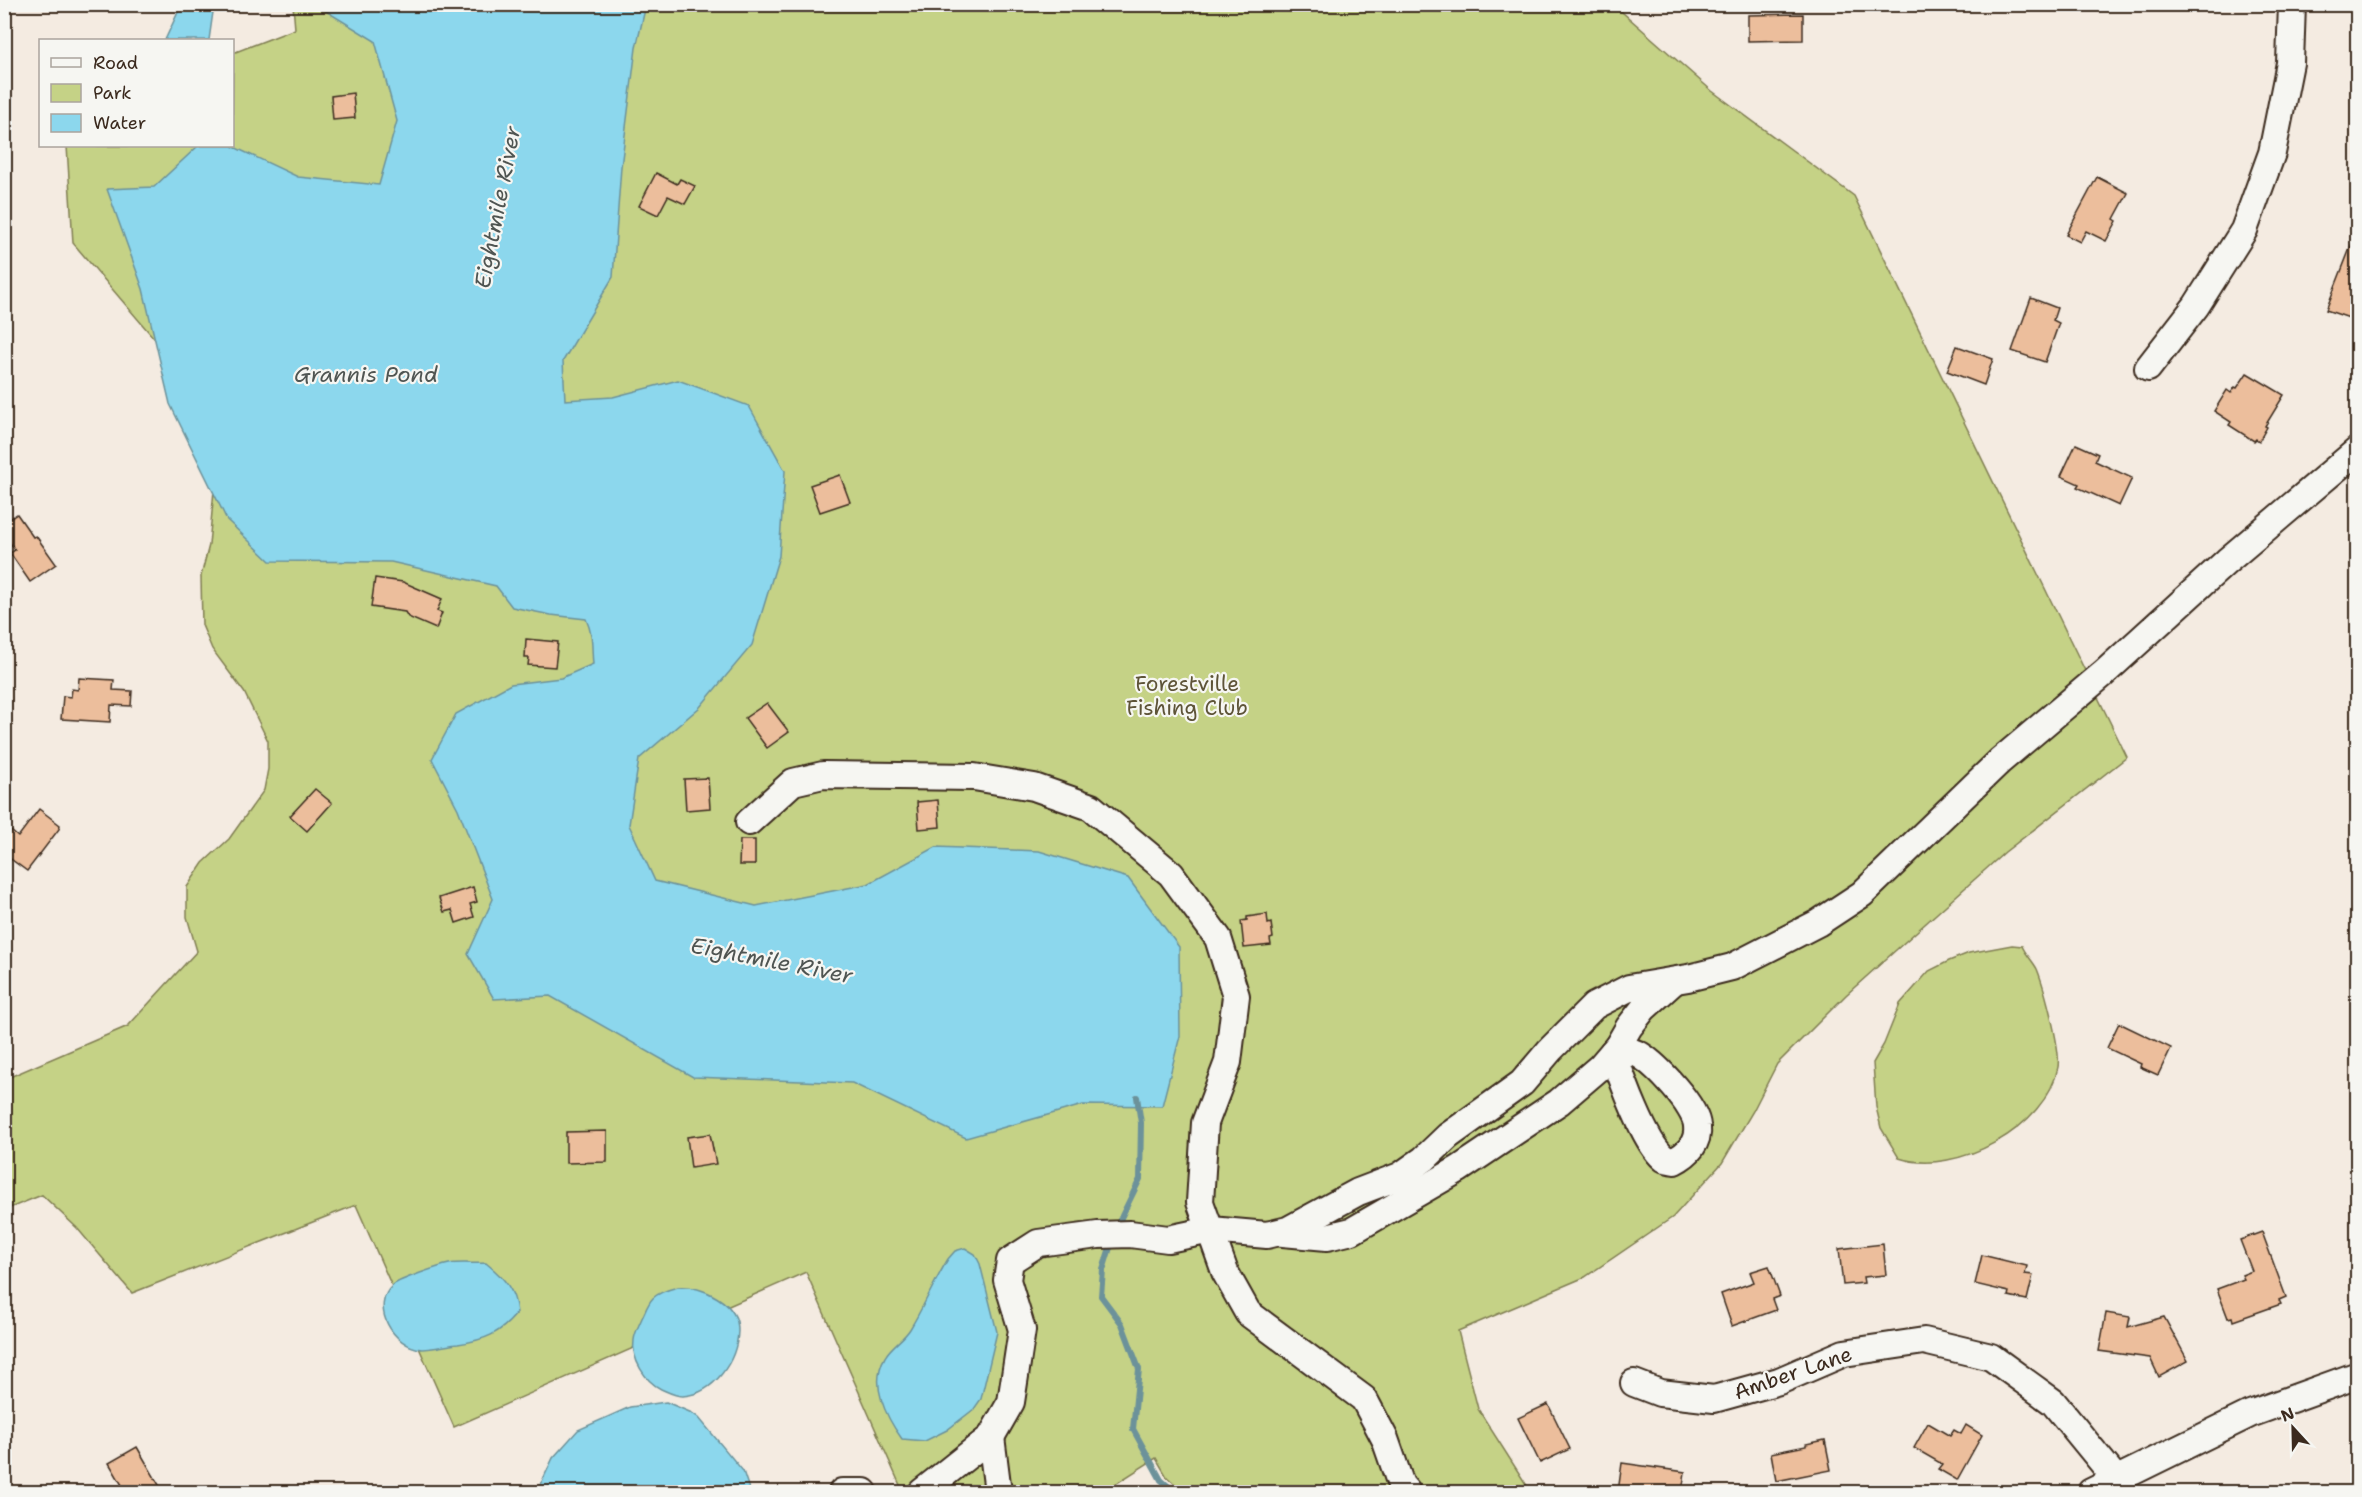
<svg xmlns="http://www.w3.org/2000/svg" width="2362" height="1497" font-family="'Shantell Sans',sans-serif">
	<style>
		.green { fill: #c5d286; stroke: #807e52; stroke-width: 1.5 }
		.water { fill: #8cd7ed; stroke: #6c929a; stroke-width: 1.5 }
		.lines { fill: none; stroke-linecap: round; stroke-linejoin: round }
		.stream { stroke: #6c929a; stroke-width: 6 }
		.building { fill: #ecbe9c; stroke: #3b2a1e; stroke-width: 1.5 }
		.minor-casing { stroke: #3b2a1e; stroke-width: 30 }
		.minor { stroke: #f6f6f2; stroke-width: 26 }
		.labels { text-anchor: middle; stroke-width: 4.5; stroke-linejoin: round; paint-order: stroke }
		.park-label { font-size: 21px; fill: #5e5438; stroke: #f6f6f2 }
		.street-label { font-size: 21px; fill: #3b2a1e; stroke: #f6f6f2 }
		.water-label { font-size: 22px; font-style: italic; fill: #4f5552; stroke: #f6f6f2 }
	</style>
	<rect width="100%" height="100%" fill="#f4ebe1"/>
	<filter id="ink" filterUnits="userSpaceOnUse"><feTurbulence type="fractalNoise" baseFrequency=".0167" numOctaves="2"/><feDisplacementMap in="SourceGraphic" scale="12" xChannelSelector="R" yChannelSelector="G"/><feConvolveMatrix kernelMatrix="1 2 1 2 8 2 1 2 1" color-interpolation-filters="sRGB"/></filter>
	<g filter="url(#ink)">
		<!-- green -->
		<g class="green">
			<polygon points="293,5 1614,5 1712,91 1854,196 2127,757 2005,852 1846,995 1777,1064 1753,1111 1722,1163 1673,1217 1585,1277 1458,1331 1478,1409 1531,1492 1184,1492 1167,1477 1156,1458 1103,1492 903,1492 806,1272 454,1427 356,1205 132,1293 77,1228 42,1195 5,1210 5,1079 128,1026 197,951 187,917 187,887 203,863 229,839 264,790 268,769 268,741 244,692 212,649 202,625 201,576 209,545 214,490 188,378 73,243 67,146 232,146 233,53 295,29"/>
			<path d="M2012,945L2022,946C2026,955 2033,961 2037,969C2044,986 2061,1049 2058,1067C2047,1127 1956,1177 1899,1158L1881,1128L1876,1107L1873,1063L1884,1044L1900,1004L1929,971L1949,961L1969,953Z"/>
		</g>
		<!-- water -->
		<g class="water">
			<polygon points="179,5 214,5 209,40 165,40 179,10"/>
			<path d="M316,5H646L636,48L621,167L613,277L563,361L565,400L613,397L678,380L749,406L785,471L779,556L752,645L700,707L639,759L629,825L655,881L756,906L868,884L936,847L1039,851L1128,878L1179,947L1180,1036L1162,1106L1083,1105L966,1138L852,1083L693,1077L550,996L494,999L468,954L493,899L458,809L432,759L456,714L511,684L561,678L593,664C591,645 594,637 586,619L551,615L512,607L496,586L391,562L270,561L227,520L170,404L143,289L107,189L154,187L198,146H232L298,177L379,185L397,121L375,41Z"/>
			<path d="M965,1248L975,1254L980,1264L997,1332L981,1399L974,1409L947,1430L925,1441L902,1439C886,1417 869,1384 885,1357C891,1346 903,1340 910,1329C924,1306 934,1282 948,1259L955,1251Z"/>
			<path d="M486,1263C504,1278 515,1289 517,1313C500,1334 485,1340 458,1344C447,1345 433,1349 422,1349C393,1347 369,1306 393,1285C400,1279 440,1266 449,1264C461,1262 475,1264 486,1263Z"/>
			<path d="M678,1287C702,1285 739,1303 738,1331C737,1361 714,1394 683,1396C675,1396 668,1392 661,1389C645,1381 631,1359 634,1340C635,1332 639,1325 642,1318C645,1312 648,1303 653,1298C659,1292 670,1289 678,1287Z"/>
			<polygon points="666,1402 692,1413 699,1418 743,1471 750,1492 537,1492 553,1458 578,1430 630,1407"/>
		</g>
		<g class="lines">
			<!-- stream -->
			<g class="stream">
				<polyline points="1116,1228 1140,1179 1141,1123 1137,1097"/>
				<polyline points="1112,1241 1103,1270 1101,1296 1122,1324 1139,1369 1133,1429 1161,1480 1175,1492"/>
			</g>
		</g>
		<!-- building -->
		<g class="building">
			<polygon points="1803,14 1803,40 1748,41 1748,15"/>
			<polygon points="353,93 355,118 333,120 331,96"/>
			<polygon points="656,173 677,184 680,179 695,186 685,204 668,196 658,215 639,206"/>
			<polygon points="2097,177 2128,193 2114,219 2117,221 2106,241 2086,231 2080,242 2066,235"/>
			<polygon points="2356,233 2358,233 2358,321 2326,310"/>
			<polygon points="2031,298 2057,308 2053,320 2059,323 2045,362 2012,351"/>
			<polygon points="1957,346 1993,359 1984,385 1947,371"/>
			<polygon points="2247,373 2284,395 2265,426 2267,427 2259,441 2256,439 2254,441 2229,425 2231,422 2214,411 2227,390 2231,393 2235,387 2237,388"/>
			<polygon points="2076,444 2098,454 2095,461 2132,478 2119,506 2077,487 2079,484 2061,476"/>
			<polygon points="840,475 850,502 820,512 810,485"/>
			<polygon points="17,514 33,537 36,536 56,564 30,582 10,553 15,550 4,534 4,523"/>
			<polygon points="375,578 403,582 442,599 437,611 442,613 436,629 408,617 405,612 371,607"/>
			<polygon points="526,639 558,642 555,667 528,665 529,658 525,658"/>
			<polygon points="79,678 114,680 113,690 132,691 131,706 111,705 110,722 61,719 63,696 71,697 72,689 78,690"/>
			<polygon points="767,703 789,732 767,748 745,718"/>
			<polygon points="708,778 710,808 686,810 684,779"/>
			<polygon points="315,789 332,803 307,831 290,816"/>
			<polygon points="938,800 940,827 919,829 917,802"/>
			<polygon points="39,809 60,825 59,829 27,871 4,854 4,839 11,831 18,837"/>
			<polygon points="740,840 755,840 755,865 739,865"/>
			<polygon points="473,887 477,902 470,904 474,917 456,923 452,910 444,912 439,898"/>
			<polygon points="1267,914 1268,924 1271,923 1273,938 1270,939 1271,945 1244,948 1241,921 1247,920 1247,917"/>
			<polygon points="2119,1023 2171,1048 2158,1075 2140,1067 2141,1064 2107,1048"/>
			<polygon points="607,1131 607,1162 566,1163 566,1132"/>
			<polygon points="710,1134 716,1164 691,1168 687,1137"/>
			<polygon points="2262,1232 2286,1297 2279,1300 2281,1304 2233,1321 2232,1317 2228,1318 2217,1289 2244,1279 2242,1275 2252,1271 2240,1240"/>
			<polygon points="1883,1244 1886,1275 1863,1277 1864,1283 1843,1285 1839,1249"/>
			<polygon points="1982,1255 2027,1266 2025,1274 2033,1275 2027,1300 2008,1296 2009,1292 1975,1284"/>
			<polygon points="1769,1266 1780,1296 1772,1299 1776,1310 1732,1326 1721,1294 1754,1282 1750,1272"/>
			<polygon points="2106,1313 2130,1317 2128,1327 2164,1317 2188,1361 2159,1377 2150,1358 2099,1351"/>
			<polygon points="1548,1404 1570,1449 1540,1463 1518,1418"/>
			<polygon points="1928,1423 1950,1436 1954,1430 1961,1434 1966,1425 1982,1435 1957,1480 1938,1469 1942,1464 1914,1448"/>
			<polygon points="1825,1440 1831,1470 1776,1481 1771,1453 1806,1446 1806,1444"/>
			<polygon points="137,1447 163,1492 126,1492 109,1463"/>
			<polygon points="1622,1463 1685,1472 1682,1492 1618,1492"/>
		</g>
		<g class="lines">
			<defs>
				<g id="minor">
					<polyline points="2148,368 2196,306 2244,230 2272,153 2290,63 2292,4"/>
					<polyline points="749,822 793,782 823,775 974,777 1034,787 1091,807 1171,874 1218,938 1236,996 1228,1062 1205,1123 1200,1202 1225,1272 1248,1313 1364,1399 1385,1439 1401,1485 1407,1492"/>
					<path d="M1613,1052C1621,1076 1645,1145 1665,1159C1666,1159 1673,1161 1674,1161C1688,1154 1699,1143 1697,1126C1696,1106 1656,1065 1640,1055C1633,1052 1625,1049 1618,1046"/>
					<polyline points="1283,1233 1327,1237 1352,1231 1459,1169 1559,1102 1600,1067 1618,1046 1629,1027 1644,1008 1674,981"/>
					<polyline points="1634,1383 1660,1393 1714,1399 1779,1381 1844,1353 1924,1341 1991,1357 2053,1402 2116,1479"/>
					<polyline points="991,1437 998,1492"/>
					<polyline points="842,1492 864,1492"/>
					<polyline points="922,1492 991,1437 1011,1402 1022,1330 1007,1280 1010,1261 1038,1243 1098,1235 1130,1234 1168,1239 1211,1230 1267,1235 1288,1230 1358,1192 1400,1176 1424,1159 1448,1136 1522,1083 1550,1050 1594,1006 1629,988 1688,978 1732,967 1818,923 1862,894 2000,761 2103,674 2227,561 2358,450"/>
					<polyline points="2091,1492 2250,1414 2358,1375"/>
				</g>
			</defs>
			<!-- minor casing -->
			<use href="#minor" class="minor-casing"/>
			<!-- minor -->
			<use href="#minor" class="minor"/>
		</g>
	</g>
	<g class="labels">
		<!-- park labels -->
		<g class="park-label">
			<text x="1187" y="691">Forestville<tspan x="1187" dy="24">Fishing Club</tspan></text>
		</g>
		<!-- street labels -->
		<g class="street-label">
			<text transform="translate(1793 1373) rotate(-19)" y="7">Amber Lane</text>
		</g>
		<!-- water labels -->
		<g class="water-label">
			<text transform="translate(497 207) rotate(-79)" y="8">Eightmile River</text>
			<text x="366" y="382">Grannis Pond</text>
			<text transform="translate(772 960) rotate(11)" y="8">Eightmile River</text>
		</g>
	</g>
	<!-- margin -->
	<rect width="2362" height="1497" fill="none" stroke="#f6f6f2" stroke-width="24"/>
	<rect x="12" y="12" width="2338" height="1473" fill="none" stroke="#3b2a1e" stroke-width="2" filter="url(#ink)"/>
	<!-- legend -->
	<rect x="39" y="39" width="195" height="108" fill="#f6f6f2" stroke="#aba49d" stroke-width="1.5"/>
	<rect x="51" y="58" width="30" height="9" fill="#f6f6f2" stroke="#aba49d" stroke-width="1.5"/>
	<text x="93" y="69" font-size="18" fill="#3b2a1e">Road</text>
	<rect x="51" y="84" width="30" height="18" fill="#c5d286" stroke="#aba49d" stroke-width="1.5"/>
	<text x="93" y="99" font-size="18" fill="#3b2a1e">Park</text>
	<rect x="51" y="114" width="30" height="18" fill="#8cd7ed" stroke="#aba49d" stroke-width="1.5"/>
	<text x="93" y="129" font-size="18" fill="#3b2a1e">Water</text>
	<!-- north arrow -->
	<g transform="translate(2293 1428) rotate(338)" stroke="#f6f6f2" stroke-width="4.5" paint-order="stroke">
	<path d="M0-4.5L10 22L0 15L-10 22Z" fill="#3b2a1e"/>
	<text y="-9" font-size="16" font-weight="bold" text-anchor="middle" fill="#3b2a1e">N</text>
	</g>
</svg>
